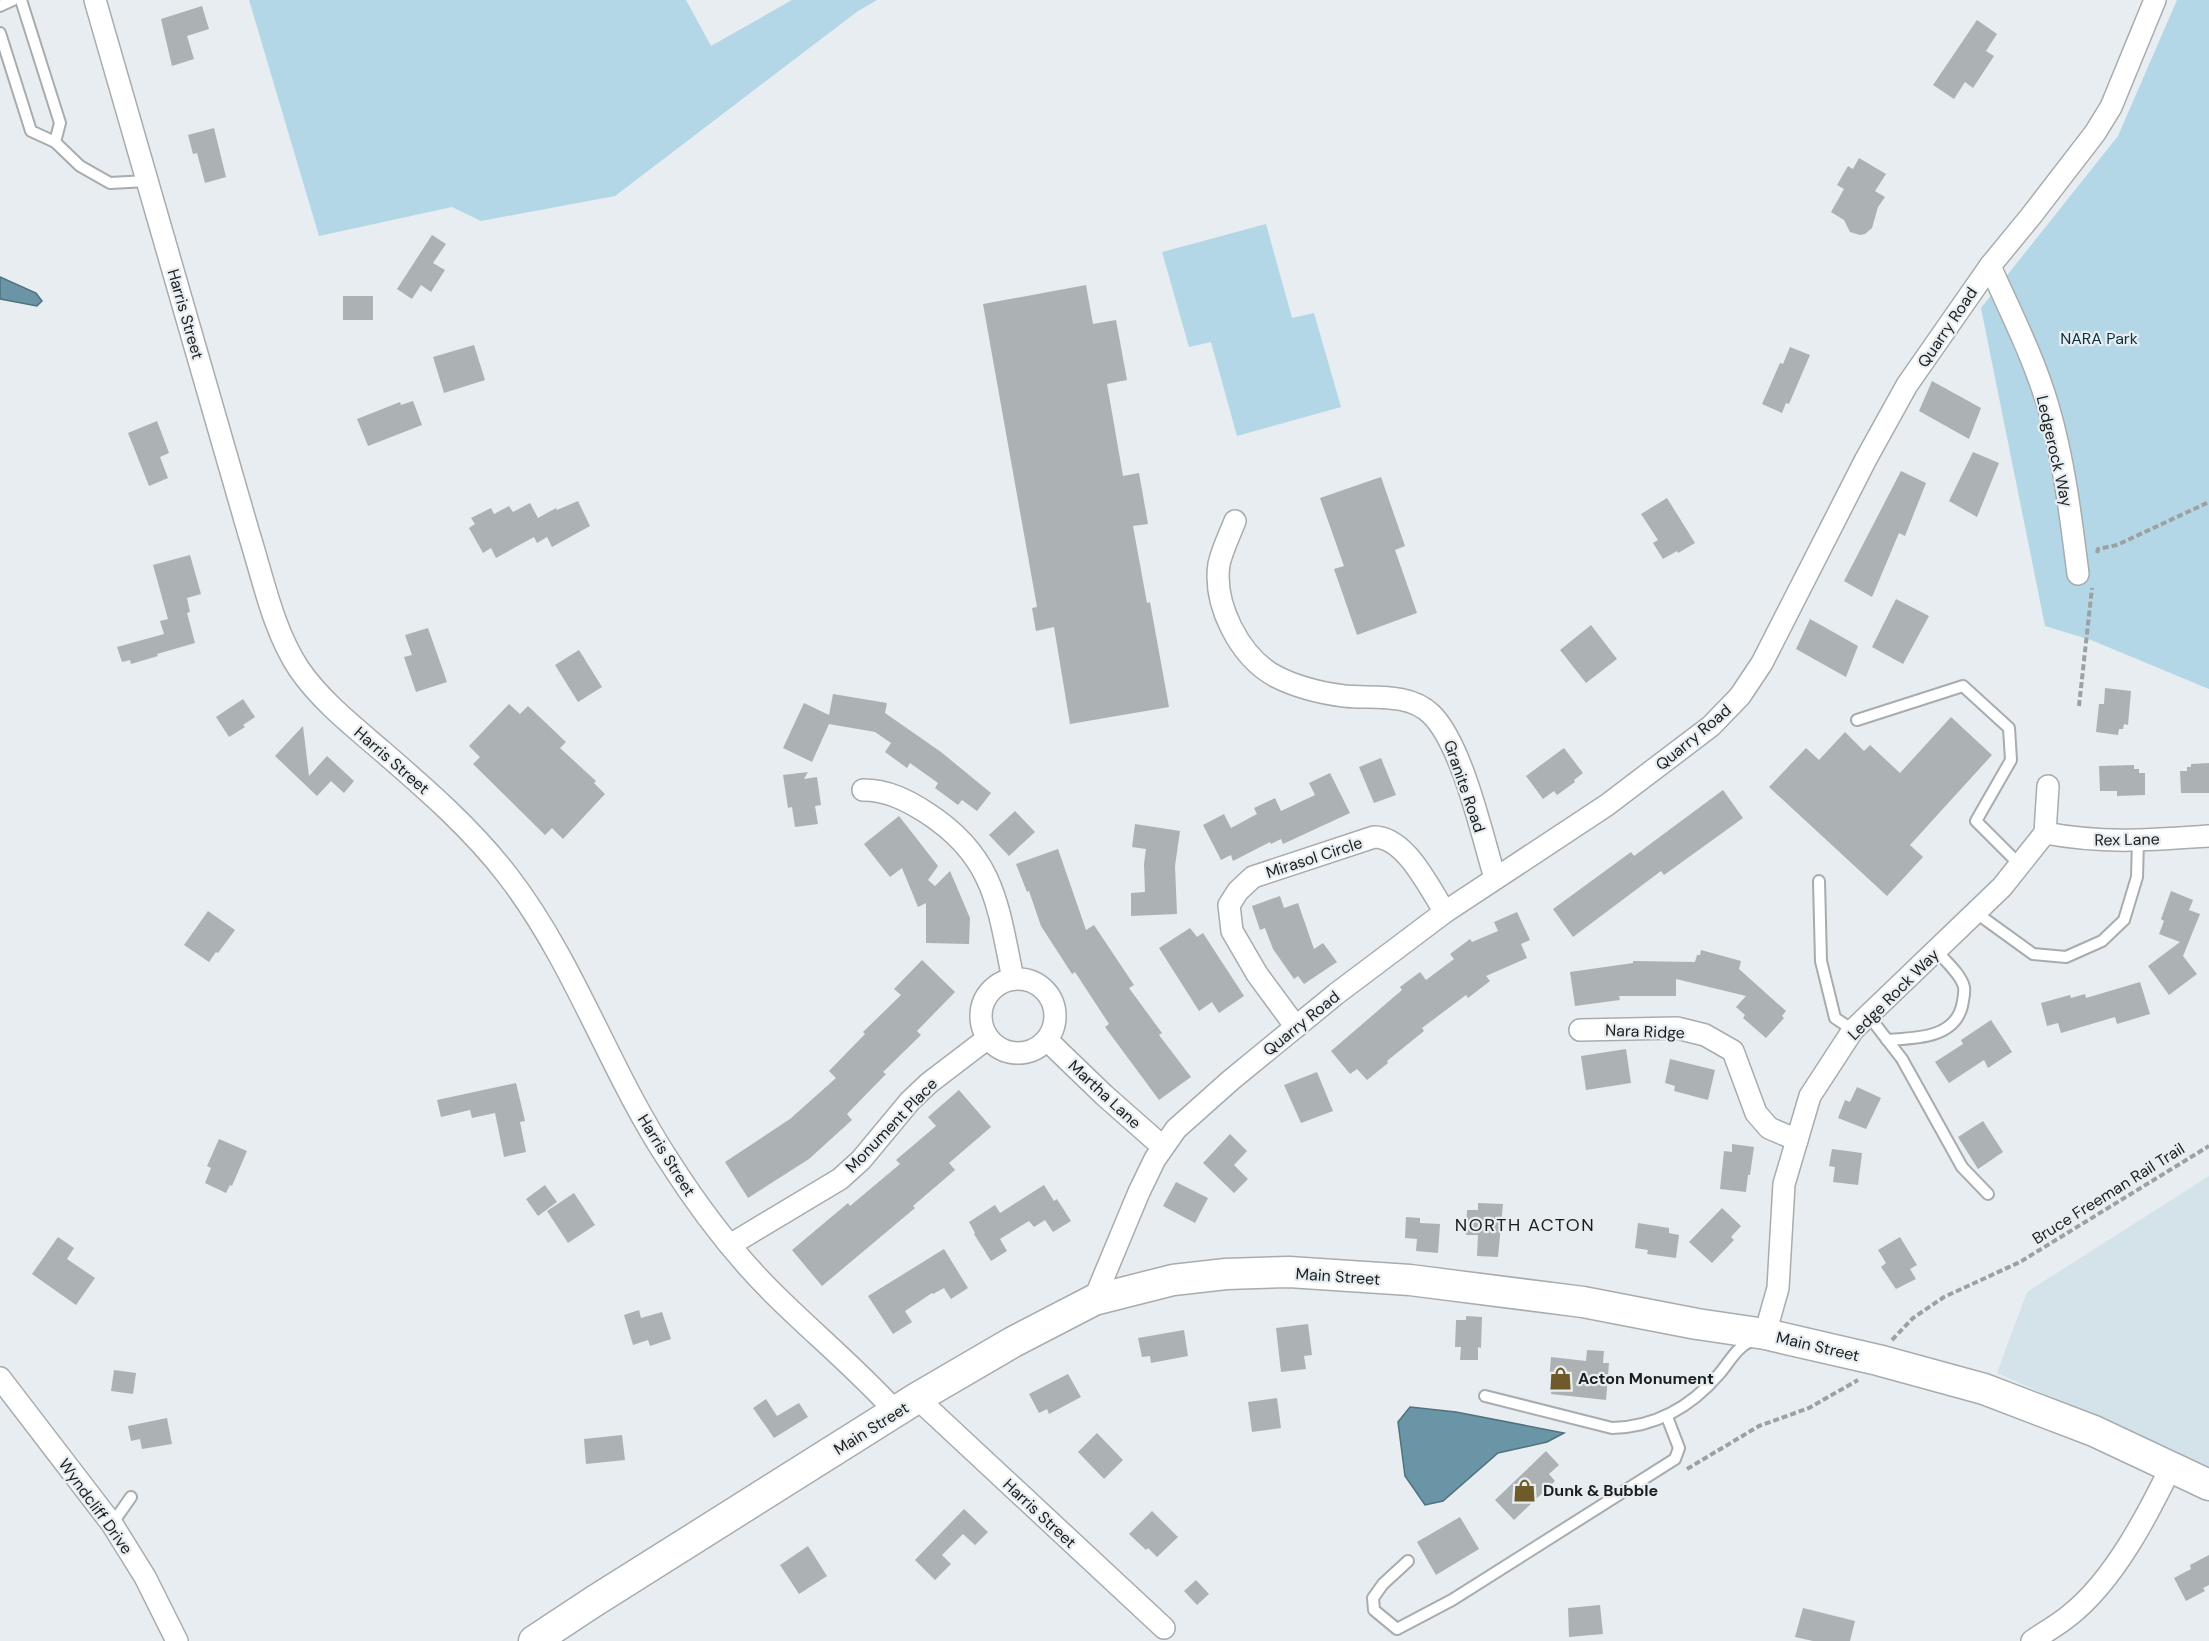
<svg xmlns="http://www.w3.org/2000/svg" width="2209" height="1641" font-family="'DM Sans',sans-serif">
	<style>
		.built { fill: #d4e2e9 }
		.green { fill: #b3d7e7 }
		.water { fill: #6995a7; stroke: #52717e; stroke-width: 1.5 }
		.building { fill: #acb2b4 }
		.lines { fill: none; stroke-linecap: round; stroke-linejoin: round }
		.lane-casing { stroke: #a7acaf; stroke-width: 14 }
		.street-casing { stroke: #a7acaf; stroke-width: 24 }
		.secondary-casing { stroke: #a7acaf; stroke-width: 33 }
		.path { stroke: #9ca1a3; stroke-width: 4; stroke-dasharray: 6 3; stroke-linecap: butt }
		.lane { stroke: #fff; stroke-width: 10 }
		.street { stroke: #fff; stroke-width: 21 }
		.secondary { stroke: #fff; stroke-width: 30 }
		.labels { text-anchor: middle; stroke-width: 4.5; stroke-linejoin: round; paint-order: stroke }
		.street-label { font-size: 16px; fill: #1b1d1e; stroke: #e7edf0 }
		.park-label { font-size: 16px; fill: #093241; stroke: #e7edf0 }
		.poi-label { font-size: 16px; font-weight: bold; fill: #1b1d1e; stroke: #e7edf0; text-anchor: start }
		.neighbourhood-label { font-size: 18px; letter-spacing: 1.5px; fill: #1b1d1e; stroke: #e7edf0 }
	</style>
	<rect width="100%" height="100%" fill="#e7edf0"/>
	<!-- built -->
	<polygon class="built" points="2209,1176 2209,1467 1997,1373 2027,1292"/>
	<!-- green -->
	<g class="green">
		<polygon points="249,0 686,0 711,46 792,0 877,0 858,11 615,196 481,221 452,207 319,236"/>
		<polygon points="2177,0 2209,0 2209,689 2091,640 2045,626 1981,308 2118,136"/>
		<polygon points="1266,224 1292,318 1314,313 1341,407 1237,436 1211,342 1189,347 1162,252"/>
	</g>
	<!-- water -->
	<g class="water">
		<polygon points="0,277 36,293 42,301 37,306 0,299"/>
		<polygon points="1410,1407 1456,1412 1564,1433 1547,1442 1498,1453 1443,1501 1425,1505 1405,1476 1398,1422"/>
	</g>
	<!-- building -->
	<g class="building">
		<polygon points="202,6 209,29 187,36 194,59 172,66 161,19"/>
		<polygon points="1977,20 1997,34 1986,51 1994,56 1973,88 1965,82 1954,99 1933,85"/>
		<polygon points="214,128 226,177 205,183 197,153 193,154 188,135"/>
		<polygon points="1859,158 1886,174 1875,191 1885,197 1878,207 1872,228 1865,234 1860,235 1850,232 1844,220 1831,212 1844,189 1837,185 1848,166 1853,169"/>
		<polygon points="432,235 446,244 433,263 445,270 431,292 421,285 412,299 397,289"/>
		<polygon points="1086,285 1093,324 1116,320 1127,380 1107,384 1123,476 1139,473 1148,524 1133,526 1147,603 1150,602 1169,707 1070,724 1054,627 1036,631 1032,608 1037,607 983,304"/>
		<rect x="343" y="296" width="30" height="24"/>
		<polygon points="474,345 485,380 444,393 433,357"/>
		<polygon points="1790,347 1810,355 1789,404 1786,403 1782,413 1762,404 1780,363 1783,364"/>
		<polygon points="1932,381 1981,408 1969,439 1919,411"/>
		<polygon points="413,401 422,425 368,446 357,419 400,402 401,405"/>
		<polygon points="157,421 169,453 160,457 168,478 149,486 128,433"/>
		<polygon points="1973,452 1999,463 1977,517 1949,501"/>
		<polygon points="1901,471 1926,483 1905,536 1899,533 1872,597 1844,581"/>
		<polygon points="1381,477 1405,546 1395,550 1417,613 1357,635 1334,569 1344,566 1320,498"/>
		<polygon points="1667,498 1695,543 1678,553 1677,551 1663,559 1653,543 1658,540 1641,514"/>
		<polygon points="578,501 590,526 552,547 547,537 537,543 534,537 496,558 491,548 483,553 469,528 475,524 471,518 491,508 494,514 509,506 513,512 530,503 538,518 556,508 557,510"/>
		<polygon points="190,555 201,594 187,598 190,612 187,613 195,643 157,654 158,656 131,664 130,660 122,662 117,647 164,634 160,621 168,619 153,565"/>
		<polygon points="1896,599 1929,616 1903,664 1872,647"/>
		<polygon points="1810,619 1858,646 1846,677 1796,649"/>
		<polygon points="1591,625 1617,659 1586,683 1560,650"/>
		<polygon points="428,628 447,682 416,692 404,657 412,655 405,635"/>
		<polygon points="579,650 602,687 578,702 555,665"/>
		<polygon points="2105,688 2131,691 2128,725 2124,724 2123,729 2119,729 2118,735 2096,732 2099,704 2104,704"/>
		<polygon points="833,694 887,703 885,713 941,752 991,793 977,811 962,800 958,805 935,788 938,783 910,763 907,768 885,752 891,743 875,732 829,724 812,762 783,748 804,703 829,715"/>
		<polygon points="243,699 255,717 243,725 245,727 229,737 216,717"/>
		<polygon points="509,704 520,714 528,706 566,742 560,748 596,781 594,783 605,794 563,839 552,828 545,835 473,764 480,757 469,746"/>
		<polygon points="1951,717 1992,755 1910,845 1923,857 1887,896 1769,787 1806,748 1819,760 1845,732 1864,751 1870,745 1900,773"/>
		<polygon points="303,726 309,776 327,756 354,781 344,793 331,781 317,796 275,756"/>
		<polygon points="1564,748 1583,773 1574,780 1575,782 1557,795 1554,791 1543,799 1526,776"/>
		<polygon points="1381,758 1396,795 1374,803 1359,767"/>
		<polygon points="2209,763 2209,793 2181,793 2180,771 2187,771 2187,767 2191,767 2191,764"/>
		<polygon points="2134,765 2134,769 2139,769 2139,773 2145,773 2145,795 2117,796 2117,791 2100,791 2099,766"/>
		<polygon points="808,772 804,779 817,777 821,805 815,806 818,824 795,827 792,807 788,808 783,775"/>
		<polygon points="1330,773 1350,813 1283,844 1281,839 1271,844 1270,842 1233,861 1231,855 1221,860 1203,825 1224,814 1231,828 1257,814 1254,808 1275,798 1281,811 1315,795 1309,783"/>
		<polygon points="1723,790 1743,818 1664,875 1661,871 1573,937 1553,909 1631,852 1634,856"/>
		<polygon points="1015,811 1035,832 1009,856 989,835"/>
		<polygon points="899,816 938,866 928,880 935,886 950,871 970,918 969,944 926,943 926,903 918,907 902,868 890,877 864,844"/>
		<polygon points="1135,824 1180,831 1175,866 1177,914 1131,916 1131,893 1145,892 1144,864 1146,849 1132,847"/>
		<polygon points="1058,849 1086,930 1094,925 1134,985 1129,988 1162,1033 1159,1035 1191,1077 1159,1100 1105,1027 1109,1024 1075,972 1072,974 1041,926 1029,891 1027,892 1016,864"/>
		<polygon points="2171,891 2193,900 2189,910 2200,914 2183,956 2197,974 2169,995 2148,966 2180,942 2159,934 2164,921 2161,919"/>
		<polygon points="1280,896 1284,908 1298,903 1314,949 1323,943 1337,962 1304,984 1298,976 1294,979 1273,949 1265,928 1260,930 1252,906"/>
		<polygon points="208,911 235,930 218,953 216,952 209,962 184,945"/>
		<polygon points="1517,912 1530,940 1521,944 1527,958 1486,976 1490,981 1468,998 1466,995 1422,1028 1424,1031 1387,1061 1388,1063 1367,1080 1357,1069 1350,1074 1331,1051 1402,990 1400,987 1420,972 1426,980 1454,959 1450,954 1470,939 1472,942 1498,931 1494,922"/>
		<polygon points="1190,928 1197,937 1203,933 1244,996 1219,1013 1212,1002 1199,1011 1159,948"/>
		<polygon points="1701,950 1741,961 1739,969 1786,1011 1782,1016 1784,1018 1766,1038 1743,1018 1745,1015 1736,1007 1746,996 1676,979 1676,996 1619,996 1620,1000 1575,1006 1570,972 1633,963 1633,961 1695,962 1697,955 1700,955"/>
		<polygon points="922,960 955,992 917,1031 921,1035 883,1072 886,1074 847,1114 852,1120 809,1159 748,1198 725,1162 790,1119 836,1078 829,1071 865,1034 863,1032 901,995 894,989"/>
		<polygon points="2140,982 2150,1014 2117,1024 2115,1017 2061,1033 2058,1023 2047,1026 2041,1003 2070,995 2071,998 2085,994 2086,998"/>
		<polygon points="1991,1020 2012,1052 1988,1068 1984,1060 1949,1083 1935,1062 1963,1044 1961,1040"/>
		<polygon points="1626,1049 1631,1083 1586,1090 1581,1056"/>
		<polygon points="1670,1059 1715,1070 1708,1100 1674,1091 1675,1086 1665,1083"/>
		<polygon points="1317,1072 1333,1111 1301,1123 1284,1085"/>
		<polygon points="516,1083 525,1121 520,1122 526,1152 504,1157 495,1113 472,1118 470,1110 441,1117 437,1100"/>
		<polygon points="1857,1087 1881,1098 1866,1129 1838,1118 1845,1100 1850,1102"/>
		<polygon points="959,1090 991,1127 949,1163 955,1170 913,1206 915,1208 822,1286 792,1250 848,1203 850,1206 900,1164 896,1160 936,1126 928,1117"/>
		<polygon points="1983,1121 2003,1152 1978,1169 1958,1137"/>
		<polygon points="1230,1134 1247,1151 1234,1165 1248,1179 1234,1193 1203,1163"/>
		<polygon points="219,1139 247,1151 232,1186 230,1185 226,1193 205,1183 211,1168 207,1166"/>
		<polygon points="1732,1144 1754,1147 1750,1175 1748,1175 1746,1192 1720,1189 1724,1151 1732,1152"/>
		<polygon points="1832,1149 1862,1153 1858,1185 1833,1182 1835,1167 1829,1166"/>
		<polygon points="1176,1182 1208,1198 1195,1223 1163,1206"/>
		<polygon points="545,1185 557,1202 538,1216 526,1199"/>
		<polygon points="1044,1185 1054,1201 1057,1199 1071,1221 1053,1232 1045,1220 1034,1227 1029,1221 1000,1239 1007,1251 991,1261 974,1234 975,1233 969,1222 995,1205 1000,1213"/>
		<polygon points="574,1193 595,1225 568,1243 547,1211"/>
		<polygon points="1478,1203 1503,1204 1498,1257 1477,1256 1478,1235 1466,1235 1467,1210 1478,1210"/>
		<polygon points="1722,1208 1741,1226 1731,1237 1734,1240 1712,1263 1689,1242"/>
		<polygon points="1406,1217 1420,1218 1420,1223 1440,1224 1438,1253 1416,1251 1417,1239 1405,1238"/>
		<polygon points="1638,1223 1669,1228 1669,1233 1679,1235 1676,1258 1647,1254 1648,1250 1635,1248"/>
		<polygon points="58,1237 74,1248 67,1259 95,1278 76,1305 32,1274"/>
		<polygon points="1900,1237 1917,1265 1910,1269 1916,1279 1896,1289 1881,1267 1886,1263 1878,1250"/>
		<polygon points="944,1249 968,1288 951,1299 944,1288 933,1294 932,1293 905,1311 912,1322 893,1334 868,1296"/>
		<polygon points="639,1310 641,1318 662,1312 671,1339 650,1346 648,1340 633,1345 624,1315"/>
		<polygon points="1466,1316 1482,1317 1481,1348 1478,1347 1478,1360 1460,1360 1461,1347 1455,1347 1456,1320 1466,1320"/>
		<polygon points="1308,1324 1312,1355 1304,1356 1306,1369 1281,1372 1276,1328"/>
		<polygon points="1184,1330 1188,1356 1151,1363 1150,1356 1142,1357 1138,1338"/>
		<polygon points="1587,1350 1604,1351 1603,1363 1609,1363 1606,1400 1551,1394 1553,1381 1549,1381 1551,1357 1586,1361"/>
		<polygon points="114,1370 136,1373 133,1394 111,1391"/>
		<polygon points="1068,1374 1081,1397 1049,1414 1047,1409 1039,1413 1029,1394"/>
		<polygon points="1277,1398 1281,1428 1252,1432 1248,1402"/>
		<polygon points="766,1399 777,1416 799,1403 808,1417 774,1438 753,1408"/>
		<polygon points="167,1418 172,1444 142,1449 140,1439 131,1441 128,1426"/>
		<polygon points="1097,1433 1123,1460 1104,1479 1078,1452"/>
		<polygon points="622,1435 625,1460 586,1464 584,1439"/>
		<polygon points="1546,1451 1559,1465 1549,1474 1555,1481 1514,1520 1495,1500"/>
		<polygon points="964,1509 988,1532 975,1545 963,1534 942,1555 951,1564 935,1580 915,1560"/>
		<polygon points="1152,1511 1178,1537 1157,1557 1148,1548 1146,1550 1129,1534"/>
		<polygon points="1460,1517 1479,1549 1436,1575 1417,1542"/>
		<polygon points="808,1546 827,1576 799,1594 780,1565"/>
		<polygon points="2209,1555 2209,1585 2203,1588 2205,1591 2186,1601 2174,1578 2191,1569 2190,1565"/>
		<polygon points="1196,1580 1209,1594 1197,1605 1184,1591"/>
		<polygon points="1600,1605 1603,1634 1569,1637 1568,1608"/>
		<polygon points="1803,1608 1855,1621 1850,1641 1813,1641 1795,1637"/>
	</g>
	<g class="lines">
		<defs>
			<g id="lane">
				<polyline points="21,0 60,123 55,142 80,166 110,183 147,181"/>
				<polyline points="0,6 13,0"/>
				<polyline points="0,33 31,131 55,142"/>
				<polyline points="1857,720 1963,686 2009,728 2011,760 1976,821 2020,865"/>
				<polyline points="1819,881 1821,961 1835,1018 1853,1030"/>
				<polyline points="1975,912 2033,954 2066,957 2102,941 2124,920 2137,877 2138,841"/>
				<polyline points="1868,1015 1902,1059 1962,1167 1988,1194"/>
				<path d="M1887,1040C1914,1038 1954,1039 1962,1006C1963,1001 1965,992 1964,987C1961,974 1944,960 1936,950"/>
				<path d="M1485,1396L1612,1428C1656,1427 1692,1406 1720,1373C1730,1361 1737,1347 1751,1341"/>
				<polyline points="112,1524 131,1497"/>
				<polyline points="1408,1561 1383,1584 1373,1598 1374,1610 1397,1629 1452,1600 1675,1459 1679,1448 1667,1417"/>
			</g>
			<g id="street">
				<path d="M95,0L249,534C263,578 273,630 299,669C321,701 353,726 382,751C427,790 472,829 508,876C575,963 609,1070 669,1161C699,1208 733,1253 772,1292C813,1333 857,1369 896,1412"/>
				<path d="M1990,266C2010,311 2034,358 2048,406C2064,460 2071,518 2078,574"/>
				<path d="M1235,521C1230,534 1222,550 1219,564C1213,604 1239,656 1275,676C1296,687 1321,693 1344,696C1373,699 1408,692 1431,714C1462,744 1482,835 1495,878"/>
				<path d="M863,790C887,790 907,800 927,813C995,857 998,906 1013,979"/>
				<path d="M2045,833C2104,844 2150,840 2209,836"/>
				<circle cx="1018" cy="1016" r="37"/>
				<path d="M1296,1027L1257,974L1232,931L1229,905L1238,891L1253,877L1374,837C1406,837 1429,888 1445,912"/>
				<polyline points="1580,1030 1677,1028 1705,1035 1733,1051 1756,1113 1769,1128 1797,1140"/>
				<polyline points="1047,1040 1104,1095 1163,1147"/>
				<polyline points="730,1245 840,1179 861,1160 910,1101 929,1083 988,1038"/>
				<polyline points="1094,1300 1139,1192 1155,1159 1176,1129 1231,1080 1336,994 1445,912 1607,805 1711,726 1740,696 1762,663 1866,459 1907,385 1990,266 2031,216 2095,133 2111,107 2155,0"/>
				<polyline points="1765,1334 1778,1288 1784,1184 1810,1096 1853,1030 2002,887 2045,833 2048,786"/>
				<polyline points="0,1378 112,1524 145,1577 177,1641"/>
				<polyline points="917,1398 1164,1628"/>
				<path d="M2032,1641C2045,1632 2058,1625 2070,1615C2114,1580 2147,1516 2171,1467"/>
			</g>
			<polyline id="secondary" points="534,1641 593,1602 917,1398 1013,1342 1094,1300 1173,1280 1226,1274 1289,1272 1410,1280 1583,1302 1697,1324 1765,1334 1878,1360 1984,1389 2094,1431 2209,1485"/>
		</defs>
		<!-- lane casing -->
		<use href="#lane" class="lane-casing"/>
		<!-- street casing -->
		<use href="#street" class="street-casing"/>
		<!-- secondary casing -->
		<use href="#secondary" class="secondary-casing"/>
		<!-- path -->
		<g class="path">
			<polyline points="2097,553 2098,549 2117,545 2209,502"/>
			<polyline points="2079,706 2092,588"/>
			<polyline points="1892,1340 1913,1318 1944,1297 2020,1262 2209,1146"/>
			<polyline points="1687,1469 1759,1426 1809,1408 1858,1380"/>
		</g>
		<!-- lane -->
		<use href="#lane" class="lane"/>
		<!-- street -->
		<use href="#street" class="street"/>
		<!-- secondary -->
		<use href="#secondary" class="secondary"/>
	</g>
	<!-- icons -->
	<defs>
		<symbol id="shop-bare" viewBox="-9 -9 18 18"><path d="M-5-2.5h2.3a2.7 3.5 0 0 1 5.4 0H5L5.5 6h-11ZM-1.5-2.5h3a1.5 2.3 0 0 0-3 0Z" fill="#6f5a29" stroke="#e7edf0" stroke-width="2.5" paint-order="stroke"/></symbol>
	</defs>
	<g fill-rule="evenodd">
		<use href="#shop-bare" x="1544" y="1362" width="33" height="33"/>
		<use href="#shop-bare" x="1508" y="1474" width="33" height="33"/>
	</g>
	<g class="labels">
		<!-- street labels -->
		<g class="street-label">
			<text transform="translate(186 314) rotate(74)" y="6">Harris Street</text>
			<text transform="translate(1947 327) rotate(-56)" y="6">Quarry Road</text>
			<text transform="translate(2055 451) rotate(77)" y="6">Ledgerock Way</text>
			<text transform="translate(1693 737) rotate(-40)" y="6">Quarry Road</text>
			<text transform="translate(392 760) rotate(41)" y="6">Harris Street</text>
			<text transform="translate(1465 786) rotate(71)" y="6">Granite Road</text>
			<text transform="translate(2127 839) rotate(-1)" y="6">Rex Lane</text>
			<text transform="translate(1314 857) rotate(-18)" y="6">Mirasol Circle</text>
			<text transform="translate(1893 994) rotate(-45)" y="6">Ledge Rock Way</text>
			<text transform="translate(1301 1023) rotate(-39)" y="6">Quarry Road</text>
			<text transform="translate(1645 1031) rotate(2)" y="6">Nara Ridge</text>
			<text transform="translate(1105 1094) rotate(43)" y="6">Martha Lane</text>
			<text transform="translate(891 1125) rotate(-46)" y="6">Monument Place</text>
			<text transform="translate(667 1155) rotate(58)" y="6">Harris Street</text>
			<text transform="translate(2108 1193) rotate(-32)" y="6">Bruce Freeman Rail Trail</text>
			<text transform="translate(1338 1276) rotate(4)" y="6">Main Street</text>
			<text transform="translate(1818 1346) rotate(13)" y="6">Main Street</text>
			<text transform="translate(871 1428) rotate(-32)" y="6">Main Street</text>
			<text transform="translate(96 1506) rotate(54)" y="6">Wyndcliff Drive</text>
			<text transform="translate(1040 1513) rotate(43)" y="6">Harris Street</text>
		</g>
		<!-- park labels -->
		<g class="park-label">
			<text x="2099" y="344">NARA Park</text>
		</g>
		<!-- poi labels -->
		<g class="poi-label">
			<text x="1578" y="1384">Acton Monument</text>
			<text x="1543" y="1496">Dunk &amp; Bubble</text>
		</g>
		<!-- neighbourhood labels -->
		<g class="neighbourhood-label">
			<text x="1525" y="1231">NORTH ACTON</text>
		</g>
	</g>
</svg>
